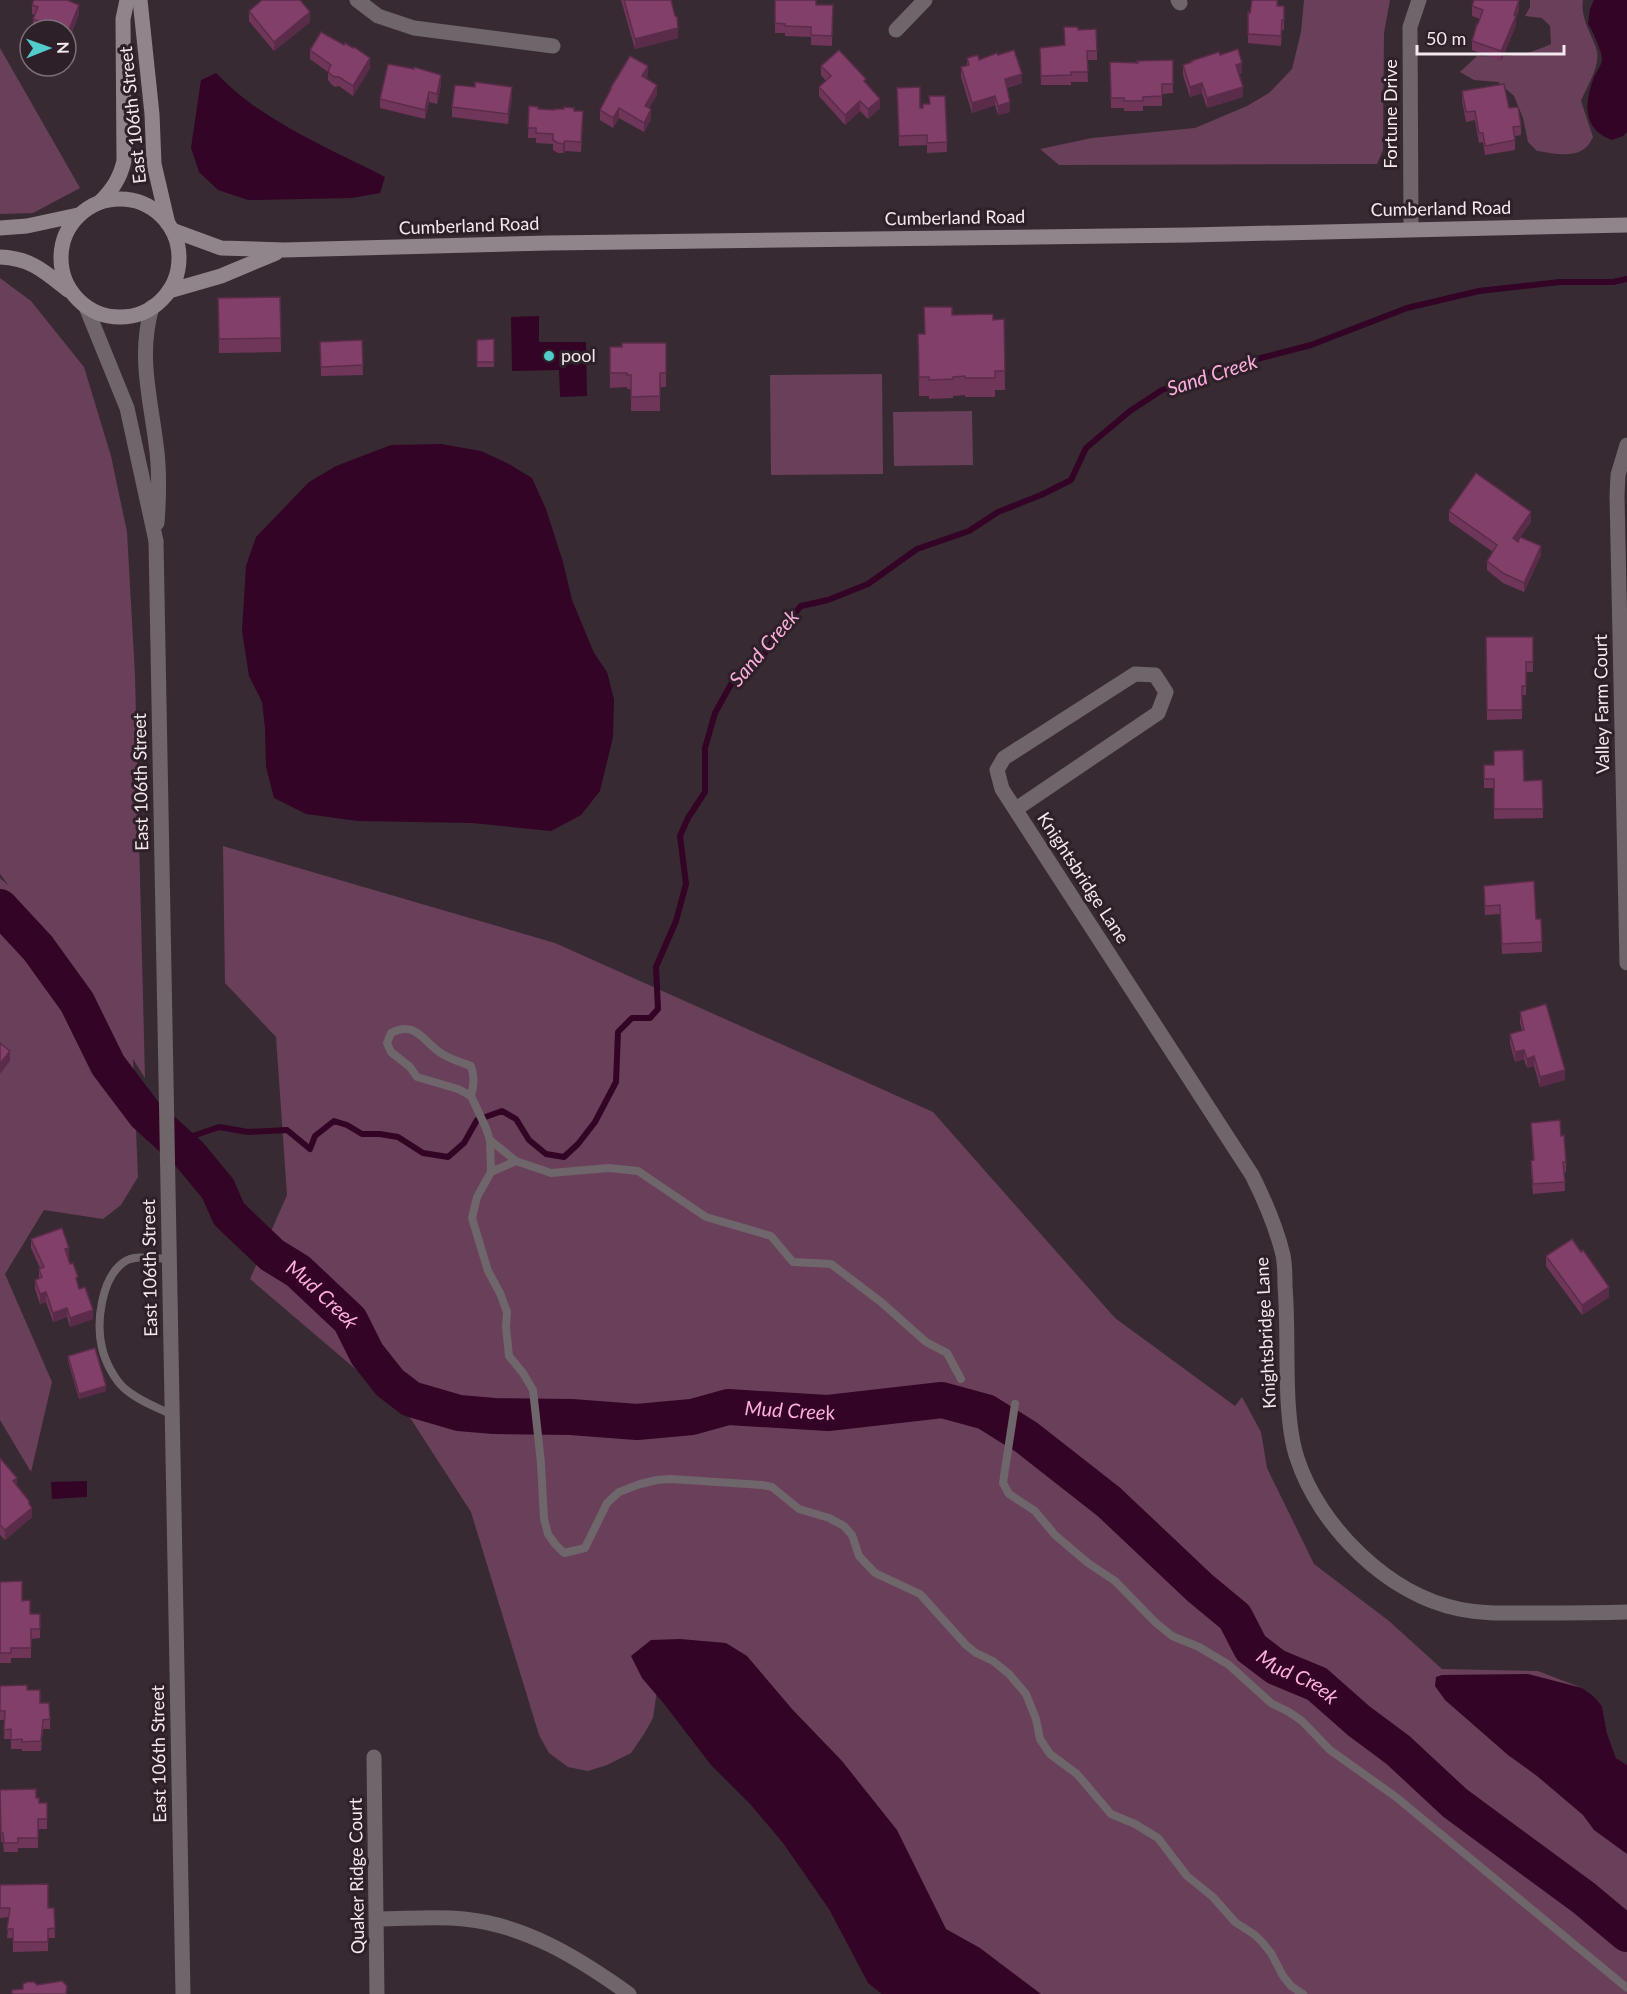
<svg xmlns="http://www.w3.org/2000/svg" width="1627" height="1994" font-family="Lato,sans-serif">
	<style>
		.green { fill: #6a3f59 }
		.water { fill: #330425 }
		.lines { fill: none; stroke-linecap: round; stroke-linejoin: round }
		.stream { stroke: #330425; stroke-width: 6 }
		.river { stroke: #330425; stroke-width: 36 }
		.service { stroke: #6e666a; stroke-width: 8 }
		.minor { stroke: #6e666a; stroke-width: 15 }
		.tertiary { stroke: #6e666a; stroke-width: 15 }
		.secondary { stroke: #91858c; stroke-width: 15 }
		.wall { fill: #70365a }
		.shaded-wall { fill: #5b2c4a }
		.building { fill: #823f69; stroke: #5b2c4a; stroke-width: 1.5 }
		.poi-dot { fill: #53cdcb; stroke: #2e2028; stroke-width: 2 }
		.labels { text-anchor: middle; stroke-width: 6; stroke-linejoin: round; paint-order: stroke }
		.street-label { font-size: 18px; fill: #f2e8ed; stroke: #2e2028 }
		.poi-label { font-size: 18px; fill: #f2e8ed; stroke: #2e2028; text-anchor: start }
		.water-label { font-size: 20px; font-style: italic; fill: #fdaedd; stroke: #2e2028 }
	</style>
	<rect width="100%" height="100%" fill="#382a32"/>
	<!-- green -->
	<g class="green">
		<polygon points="1304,0 1390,0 1384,33 1383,150 1377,164 1059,165 1040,149 1092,138 1195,128 1247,106 1269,93 1292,69 1301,32"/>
		<path d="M1530,0H1583C1580,19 1592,34 1597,51C1600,67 1587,86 1581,101L1593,137C1583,161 1558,154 1537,151L1528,142L1523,118L1514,96L1498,82L1474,80L1460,72L1477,56C1507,57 1523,57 1551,44L1550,26L1542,18L1525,16L1530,7Z"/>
		<polygon points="0,48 80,188 33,213 0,214"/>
		<polygon points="0,278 31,301 84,367 111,456 127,532 135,675 145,1078 133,1059 138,1177 121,1205 103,1219 44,1210 5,1274 52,1382 31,1472 0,1420 0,878 9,886 0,874"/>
		<polygon points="882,374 883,474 771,475 770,375"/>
		<polygon points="972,411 973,465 894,466 893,412"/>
		<polygon points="223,846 555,943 933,1112 1115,1318 1235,1406 1242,1397 1261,1432 1267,1468 1314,1564 1389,1621 1442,1669 1538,1671 1582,1688 1602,1706 1607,1733 1616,1758 1627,1765 1627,1994 968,1994 660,1670 653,1718 644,1734 631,1753 607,1765 588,1771 568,1767 549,1753 539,1735 471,1512 407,1413 250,1279 287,1195 276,1037 225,983"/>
	</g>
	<!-- water -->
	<g class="water">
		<path d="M1594,0H1627V132L1623,136L1612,140C1581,129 1585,101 1594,77C1596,72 1602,65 1602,59C1603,54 1592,29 1588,24L1590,9Z"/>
		<path d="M216,73C261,121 327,147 385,177L380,193L352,198L248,200L218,190L199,172L191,148L201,80Z"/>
		<polygon points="539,316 539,342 586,342 587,396 560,397 559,370 512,371 511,317"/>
		<polygon points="441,444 481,451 507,463 532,478 546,509 563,562 572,600 594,653 607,672 614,699 613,737 600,791 581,815 551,831 472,823 358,821 306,814 274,798 266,767 265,728 262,702 249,676 242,631 246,566 256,537 309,482 336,466 391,445"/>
		<polygon points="87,1481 87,1497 52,1499 51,1482"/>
		<polygon points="680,1639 726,1643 747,1656 792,1709 842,1761 897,1830 946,1929 980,1948 1041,1994 882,1994 868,1983 829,1909 783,1843 751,1805 711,1765 665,1705 642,1678 631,1656 651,1640"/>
		<polygon points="1528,1674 1582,1688 1593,1696 1602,1706 1607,1733 1616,1758 1627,1765 1627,1854 1594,1830 1583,1815 1537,1776 1508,1755 1445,1700 1435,1686 1436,1677 1442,1675"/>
	</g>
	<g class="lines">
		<!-- stream -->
		<polyline class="stream" points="180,1146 190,1137 219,1127 248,1132 287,1130 310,1149 315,1136 334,1121 347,1125 362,1134 380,1134 398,1137 423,1153 448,1157 464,1143 477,1120 502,1111 516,1119 529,1140 546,1154 564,1157 578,1144 595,1122 616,1082 618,1032 632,1018 650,1018 658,1009 656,967 676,921 686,884 680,836 688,818 705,792 705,748 715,713 735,677 763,656 776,635 801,606 828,600 868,584 917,549 969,531 998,512 1041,495 1071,480 1086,448 1130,411 1162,390 1218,369 1311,345 1407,308 1479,291 1560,282 1613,282 1627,279"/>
		<!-- river -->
		<path class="river" id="s1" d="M0,907L38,948L77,1002L108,1065L145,1114L190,1155L218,1189L229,1214L272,1255L298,1271L350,1320L367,1354L390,1383L411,1399L459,1413L494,1416L571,1417L637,1422L692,1417L728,1407L828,1413L942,1400L986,1412L1026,1437L1109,1502L1200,1588L1235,1617L1251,1648L1276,1667L1317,1684L1359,1721L1398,1750L1455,1803L1584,1898L1627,1934"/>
		<!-- service -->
		<g class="service">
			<path d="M471,1096C474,1086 475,1077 471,1066C463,1063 453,1060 444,1055C424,1044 417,1019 391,1033L387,1043L391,1052L410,1067L417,1077L458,1089L471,1096L486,1128L490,1140L491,1172L477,1197L472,1218L488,1271L500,1293L507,1312L506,1327L509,1356L523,1373L533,1390L541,1463L544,1519L548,1534L555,1544L564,1553L585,1548L607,1503L619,1492L640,1484L657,1480L671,1479L762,1485L772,1487L799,1509L829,1518L844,1526L852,1535L859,1556L875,1573L920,1594L966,1645L976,1653L993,1661L1009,1674L1026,1694L1036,1719L1040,1739L1050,1754L1077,1774L1111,1814L1135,1824L1158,1838L1187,1876L1213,1897L1235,1922L1255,1935L1262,1942L1271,1953L1283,1976L1291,1986L1303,1994"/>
			<polyline points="490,1140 516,1161"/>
			<polyline points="491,1172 516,1161 551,1173 609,1168 638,1171 706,1217 771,1236 793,1262 831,1264 881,1302 926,1342 947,1353 961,1379"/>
			<path d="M169,1259C156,1259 135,1254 124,1262C101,1278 96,1323 102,1348C105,1361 114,1379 124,1388C137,1400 158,1408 173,1415"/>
			<polyline points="1015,1404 1003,1483 1009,1494 1035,1511 1055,1535 1088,1563 1115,1581 1155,1622 1172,1636 1199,1647 1229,1665 1271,1703 1289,1712 1302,1721 1330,1750 1396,1797 1627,1988"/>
		</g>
		<!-- minor -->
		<g class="minor">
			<polyline points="357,0 378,16 414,28 553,46"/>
			<polyline points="1178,0 1180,3"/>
			<polyline points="896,30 925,0"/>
			<polyline points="1411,229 1410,27 1419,0"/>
			<polyline points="1627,445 1618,475 1617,496 1627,963"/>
			<polyline points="156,541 183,1994"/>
			<path d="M1016,809L1158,713L1166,692L1155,675L1135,674L1004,758L997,770L1002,789L1252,1175C1265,1201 1276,1226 1283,1255C1285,1265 1285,1276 1285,1286C1288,1324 1286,1362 1288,1400C1289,1418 1291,1440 1297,1458C1319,1526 1388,1595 1459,1609C1483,1614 1508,1613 1532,1613C1563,1613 1595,1613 1627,1612"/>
			<polyline points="374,1757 377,1994"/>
			<path d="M377,1919C406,1919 436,1916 464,1919C526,1925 580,1959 629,1994"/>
		</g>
		<!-- tertiary -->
		<g class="tertiary">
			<polyline points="86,307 127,408 156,541"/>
			<path d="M152,307C138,355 150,396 156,444C160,471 159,496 157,523"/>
		</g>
		<!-- secondary -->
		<g class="secondary">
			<polyline points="140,0 152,114 154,164 168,224"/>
			<circle cx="120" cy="258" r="59"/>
			<path d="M100,202C113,189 120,178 124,161L123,19L127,0"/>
			<polyline points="0,228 27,226 78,215"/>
			<polyline points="172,230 221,248 284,250 548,243 1189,235 1627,225"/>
			<path d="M0,257C31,258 45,272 68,290"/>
			<polyline points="169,291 221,276 276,253"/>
		</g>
	</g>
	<!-- wall -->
	<g class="wall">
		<polygon points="621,0 671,0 678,38 635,49"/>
		<polygon points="775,0 816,5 833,5 832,46 811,45 811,37 785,36 785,33 775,33"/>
		<polygon points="1252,0 1278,0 1278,6 1284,6 1284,30 1282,30 1281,46 1248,43 1248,12 1250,13"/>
		<polygon points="32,5 79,14 68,42 66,41 66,30 36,30 33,29 33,19 35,15 32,14"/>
		<polygon points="1472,6 1519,9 1516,18 1516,25 1501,61 1472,50 1472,41 1480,19 1472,16"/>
		<polygon points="249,11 310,22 274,51 249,21"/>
		<polygon points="1078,30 1097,51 1097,60 1087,60 1088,82 1071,82 1071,85 1041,85 1040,48 1065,45"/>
		<polygon points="310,50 370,68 353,96 339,86 335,87 331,84 328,80 328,72 310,59"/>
		<polygon points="998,55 1022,83 1007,88 1010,112 998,115 995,105 972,113 961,77 961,67 967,65 967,58 979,60"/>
		<polygon points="1220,55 1242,73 1239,74 1243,97 1207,108 1202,93 1190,97 1183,75 1183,65 1191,63 1191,61"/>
		<polygon points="1173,60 1173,93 1162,94 1162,106 1143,106 1143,111 1124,111 1124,108 1111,108 1110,62 1138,63"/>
		<polygon points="821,66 866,83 880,108 868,119 860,111 845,125 819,96 819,87 826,81 821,75"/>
		<polygon points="648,75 646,79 657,95 649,108 651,119 644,132 619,118 613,128 600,120 600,110 610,92 610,89"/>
		<polygon points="441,85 437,104 429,102 425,119 380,108 380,99"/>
		<polygon points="897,88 920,108 923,108 945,96 947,152 927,153 927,145 899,146"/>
		<polygon points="1462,91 1509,108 1521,126 1521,135 1515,136 1515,150 1485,155 1483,142 1479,143 1475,120 1466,122 1462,101"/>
		<polygon points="512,97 508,124 452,117 452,107"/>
		<polygon points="529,106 538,109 574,111 583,121 581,152 565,151 563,153 558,153 553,150 553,144 536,143 536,138 528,138"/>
		<polygon points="280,297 281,352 219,353 218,298"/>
		<polygon points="952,315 993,320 1004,319 1005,390 995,390 995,397 965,397 965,395 953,396 953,398 929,399 929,396 919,396 918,334 924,334"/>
		<polygon points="494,339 494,367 477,367 477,340"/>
		<polygon points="362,340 363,375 321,376 320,342"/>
		<polygon points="666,343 666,387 660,387 660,411 631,411 631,389 627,389 627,387 610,388 610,347"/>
		<polygon points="1449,511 1531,522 1520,537 1541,555 1524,592 1503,583 1487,570 1487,561 1493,552 1449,521"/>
		<polygon points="1486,637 1533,637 1533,672 1526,672 1526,695 1522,695 1522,719 1487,720"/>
		<polygon points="1484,765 1524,781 1542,780 1543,818 1494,819 1494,788 1484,788"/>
		<polygon points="1484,886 1536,919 1542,942 1542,952 1502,954 1500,914 1485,915"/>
		<polygon points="1520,1012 1565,1080 1540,1087 1534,1066 1527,1068 1524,1059 1515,1062 1510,1044 1510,1034 1522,1031 1520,1022"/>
		<polygon points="1531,1123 1561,1136 1566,1162 1566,1172 1564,1172 1565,1191 1533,1194 1531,1170 1531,1161 1533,1161"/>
		<polygon points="31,1239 69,1257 68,1258 79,1289 93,1319 70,1327 67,1317 53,1322 46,1302 40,1304 35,1289 35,1280 39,1278 39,1269 40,1268 31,1248"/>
		<polygon points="1546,1256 1609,1297 1582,1315 1546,1266"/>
		<polygon points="68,1356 106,1391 79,1399 68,1361"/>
		<polygon points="0,1459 29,1505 32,1517 5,1540 0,1535"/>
		<polygon points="0,1582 22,1601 30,1614 40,1614 40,1638 31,1639 31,1658 11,1658 11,1663 0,1663"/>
		<polygon points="0,1686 27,1690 40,1703 50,1719 50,1729 43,1729 41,1751 22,1751 22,1749 11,1749 11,1739 4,1739 5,1720 0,1720"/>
		<polygon points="0,1790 36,1798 39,1803 47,1803 47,1829 38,1829 38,1848 18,1848 18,1852 4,1852 3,1842 1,1842"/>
		<polygon points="0,1885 48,1908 54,1908 55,1938 48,1938 48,1951 13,1952 13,1938 7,1938 9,1917 0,1918"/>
	</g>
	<!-- shaded-wall -->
	<g class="shaded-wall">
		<polygon points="1519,0 1519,9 1516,18 1516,25 1501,61 1501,51"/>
		<polygon points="79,5 79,14 68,42 68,32"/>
		<polygon points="310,12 310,22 274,51 274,42"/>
		<polygon points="678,28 678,38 635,49 635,39"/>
		<polygon points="370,58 370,68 353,96 353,86"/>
		<polygon points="1242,63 1242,73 1236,75 1236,65"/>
		<polygon points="648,66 648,75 642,86 642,76"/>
		<polygon points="1022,74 1022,83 1005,88 1005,79"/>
		<polygon points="441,75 441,85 437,104 437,94"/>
		<polygon points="1202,83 1202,93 1190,97 1190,87"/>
		<polygon points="657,85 657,95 645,115 645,106"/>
		<polygon points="512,87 512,97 508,124 508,114"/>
		<polygon points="1243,87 1243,97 1207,108 1207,98"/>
		<polygon points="429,92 429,102 425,119 425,110"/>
		<polygon points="995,96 995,105 972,113 972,103"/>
		<polygon points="880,99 880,108 868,119 868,109"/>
		<polygon points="860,101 860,111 845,125 845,115"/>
		<polygon points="1010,102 1010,112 998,115 998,106"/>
		<polygon points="619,108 619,118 613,128 613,118"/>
		<polygon points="651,109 651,119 644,132 644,123"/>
		<polygon points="565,141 565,151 563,153 563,144"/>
		<polygon points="1531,512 1531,522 1513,548 1513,538"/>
		<polygon points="1541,546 1541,555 1524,592 1524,583"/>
		<polygon points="1524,1050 1524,1059 1515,1062 1515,1052"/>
		<polygon points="10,1051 10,1061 0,1074 0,1064"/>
		<polygon points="1534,1056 1534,1066 1527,1068 1527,1059"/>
		<polygon points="1565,1070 1565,1080 1540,1087 1540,1077"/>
		<polygon points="69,1248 69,1257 65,1259 65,1249"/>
		<polygon points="1609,1287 1609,1297 1582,1315 1582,1305"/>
		<polygon points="46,1292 46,1302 40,1304 40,1294"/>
		<polygon points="67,1308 67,1317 53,1322 53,1313"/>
		<polygon points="93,1310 93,1319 70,1327 70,1318"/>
		<polygon points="106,1386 106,1391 79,1399 79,1394"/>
		<polygon points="17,1478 17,1488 13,1481"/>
		<polygon points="29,1501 29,1510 32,1508 32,1517 5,1540 5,1530"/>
	</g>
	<!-- building -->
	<g class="building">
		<polygon points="34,0 67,0 79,5 68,32 66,32 66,30 62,30 33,19 38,7 32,5"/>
		<polygon points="262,0 300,0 310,12 274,42 249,11"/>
		<polygon points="624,0 671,0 675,16 677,17 678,28 635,39"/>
		<polygon points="775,0 816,0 816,5 833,5 832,36 811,35 811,27 785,26 785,24 775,23"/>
		<polygon points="1252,0 1277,0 1277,6 1284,6 1284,20 1282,20 1281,36 1248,34 1248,12 1250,13"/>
		<polygon points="1474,0 1519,0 1514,15 1516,16 1501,51 1472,41 1477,24 1478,24 1483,10 1472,6"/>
		<polygon points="1064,27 1078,27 1078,30 1096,29 1097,51 1087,51 1088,72 1071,72 1071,75 1041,76 1040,48 1065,45"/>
		<polygon points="321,32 344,45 345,43 353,48 354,47 370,58 353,86 339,77 335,77 331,75 328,71 331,65 310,50"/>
		<polygon points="1238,49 1242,63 1236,65 1243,87 1207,98 1202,83 1190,87 1183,65 1192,62 1191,61 1219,52 1220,55"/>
		<polygon points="839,50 866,79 864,81 880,99 868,109 860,101 845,115 819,87 831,76 821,66"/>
		<polygon points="1014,50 1022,74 1005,79 1010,102 998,106 995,96 972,103 961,67 969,65 967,58 978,55 979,60 997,53 998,55"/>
		<polygon points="630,56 648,66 642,76 657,85 645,106 651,109 644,123 619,108 613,118 600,110 611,89 610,89"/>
		<polygon points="1173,60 1173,84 1162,84 1162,96 1143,97 1143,101 1124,101 1124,98 1111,98 1110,62 1138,63 1137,61"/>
		<polygon points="388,64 414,69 414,67 441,75 437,94 429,92 425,110 380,99"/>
		<polygon points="475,82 512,87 508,114 452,107 455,85 475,87"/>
		<polygon points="1504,84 1509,108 1518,107 1521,126 1513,127 1515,140 1485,146 1483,133 1479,133 1475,111 1466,112 1462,91"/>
		<polygon points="920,87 920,108 923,108 923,104 930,104 929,96 945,96 947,142 927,143 927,135 899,136 897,88"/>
		<polygon points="529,106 538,107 538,109 555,110 555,109 564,109 564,107 574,108 574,111 583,111 581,142 565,141 563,144 558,143 553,140 553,134 536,133 536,128 528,128"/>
		<polygon points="280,297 281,338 219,339 218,298"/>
		<polygon points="924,307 952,307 952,315 993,314 993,320 1004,319 1005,371 995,371 995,378 965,378 965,376 953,377 953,379 929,380 929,377 919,377 918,334 925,334"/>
		<polygon points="494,339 494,362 477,362 477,340"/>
		<polygon points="362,340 363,365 321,367 320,342"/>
		<polygon points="622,343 666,343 666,373 660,373 660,396 631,397 631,375 627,375 627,373 610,373 610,347 622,347"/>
		<polygon points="1476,473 1531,512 1513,538 1518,542 1520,537 1541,546 1524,583 1503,573 1487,561 1497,545 1449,511"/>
		<polygon points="1486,637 1533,637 1533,662 1526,662 1526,686 1522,686 1522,710 1487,710"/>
		<polygon points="1523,750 1524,781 1542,780 1543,809 1494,809 1494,779 1484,779 1484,765 1494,765 1494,751"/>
		<polygon points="1534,881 1536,919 1541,919 1542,942 1502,944 1500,905 1485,906 1484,886"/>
		<polygon points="1546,1004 1565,1070 1540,1077 1534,1056 1527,1059 1524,1050 1515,1052 1510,1034 1524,1030 1520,1012"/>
		<polygon points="0,1043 10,1051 0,1064"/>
		<polygon points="1560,1120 1561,1136 1564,1135 1566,1162 1563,1162 1565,1182 1533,1184 1531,1161 1534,1160 1531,1123"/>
		<polygon points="62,1228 69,1248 65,1249 70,1264 73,1263 78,1277 76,1278 79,1289 85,1287 93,1310 70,1318 67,1308 53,1313 46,1292 40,1294 35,1280 42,1277 39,1269 44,1267 31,1239"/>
		<polygon points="1572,1239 1581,1252 1583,1250 1609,1287 1582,1305 1546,1256"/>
		<polygon points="95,1348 106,1386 79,1394 68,1356"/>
		<polygon points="0,1458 17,1478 13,1481 29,1501 29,1504 32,1508 5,1530 0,1525"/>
		<polygon points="22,1581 22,1601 30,1600 30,1614 40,1614 40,1629 31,1629 31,1648 11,1648 11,1653 0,1653 0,1582"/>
		<polygon points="27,1685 27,1690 40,1690 40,1703 49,1703 50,1719 43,1720 41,1741 22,1742 22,1739 11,1740 11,1729 4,1730 5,1711 0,1711 0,1686"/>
		<polygon points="36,1789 36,1798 39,1798 39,1803 47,1803 47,1819 38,1819 38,1838 18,1838 18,1843 4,1843 3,1833 1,1833 0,1790"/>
		<polygon points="48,1884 48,1908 54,1908 55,1928 48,1929 48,1942 13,1942 13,1929 7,1929 10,1908 0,1908 0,1885"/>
		<polygon points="62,1981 67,1986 66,1994 12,1994 12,1990 23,1989 23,1984 27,1982 34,1982 37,1985"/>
	</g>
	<!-- markers -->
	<circle class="poi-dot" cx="549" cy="356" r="6"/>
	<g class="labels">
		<!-- street labels -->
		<g class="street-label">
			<text transform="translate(1391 114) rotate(-90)" y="6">Fortune Drive</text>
			<text transform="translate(133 115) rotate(-96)" y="6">East 106th Street</text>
			<text transform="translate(1441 209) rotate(-1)" y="6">Cumberland Road</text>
			<text transform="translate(955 218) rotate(-1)" y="6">Cumberland Road</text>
			<text transform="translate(469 226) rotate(-2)" y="6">Cumberland Road</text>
			<text transform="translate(1602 704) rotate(-91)" y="6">Valley Farm Court</text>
			<text transform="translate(141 782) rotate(-91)" y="6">East 106th Street</text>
			<text transform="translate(1083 878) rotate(57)" y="6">Knightsbridge Lane</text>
			<text transform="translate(150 1268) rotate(-91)" y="6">East 106th Street</text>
			<text transform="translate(1266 1333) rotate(-93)" y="6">Knightsbridge Lane</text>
			<text transform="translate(159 1754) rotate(-91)" y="6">East 106th Street</text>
			<text transform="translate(357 1876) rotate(-91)" y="6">Quaker Ridge Court</text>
		</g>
		<!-- poi labels -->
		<g class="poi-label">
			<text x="561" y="362">pool</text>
		</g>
		<!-- water labels -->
		<g class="water-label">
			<text transform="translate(1212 375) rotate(-18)" y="7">Sand Creek</text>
			<text transform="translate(764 648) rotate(-49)" y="7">Sand Creek</text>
			<text dy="7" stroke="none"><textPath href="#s1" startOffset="510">Mud Creek</textPath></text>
			<text dy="7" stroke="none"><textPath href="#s1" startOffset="1032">Mud Creek</textPath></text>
			<text dy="7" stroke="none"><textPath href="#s1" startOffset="1644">Mud Creek</textPath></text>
		</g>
	</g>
	<!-- north arrow -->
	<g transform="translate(48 48) rotate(89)"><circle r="28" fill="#2e2028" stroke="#7c7077" stroke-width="1.5"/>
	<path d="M0-4.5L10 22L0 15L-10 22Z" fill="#53cdcb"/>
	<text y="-9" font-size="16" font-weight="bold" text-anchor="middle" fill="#f2e8ed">N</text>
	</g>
	<!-- scale -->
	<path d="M1417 45v9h147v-9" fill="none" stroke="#f2e8ed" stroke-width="3"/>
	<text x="1426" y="45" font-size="18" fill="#f2e8ed" stroke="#2e2028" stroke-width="4.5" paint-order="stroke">50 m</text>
</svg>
